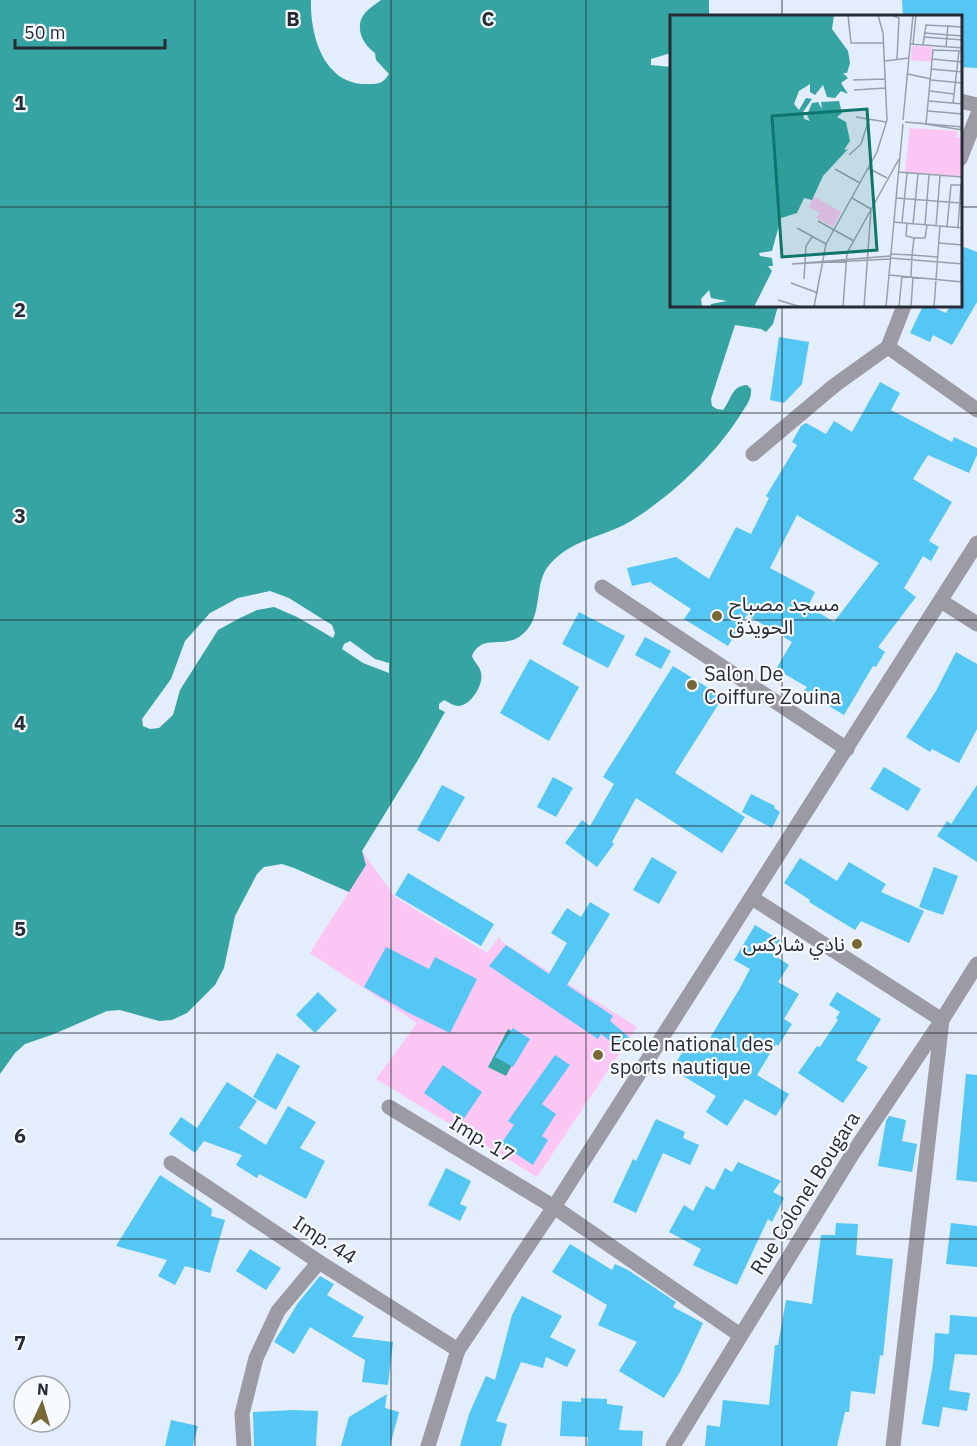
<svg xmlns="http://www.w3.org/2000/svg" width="977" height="1446" font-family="'IBM Plex Sans','Noto Sans Arabic',sans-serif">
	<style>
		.green { fill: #fcc6f4 }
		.water { fill: #35a4a2 }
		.pier { fill: #e4edfc }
		.building { fill: #54c7f5; fill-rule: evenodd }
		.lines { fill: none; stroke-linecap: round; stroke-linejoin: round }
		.minor { stroke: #9c9aa5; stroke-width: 15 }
		.grid { fill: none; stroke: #262b35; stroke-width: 1.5; stroke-opacity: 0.55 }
		.poi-dot { fill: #786836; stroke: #f7faff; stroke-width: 2 }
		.labels { text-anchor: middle; stroke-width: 4.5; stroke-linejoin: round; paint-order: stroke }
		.poi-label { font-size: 20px; fill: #262b35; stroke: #f7faff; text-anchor: start }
		.street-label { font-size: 20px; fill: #262b35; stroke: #f7faff }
		.inset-river { fill: none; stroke: #35a4a2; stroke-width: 3 }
		.inset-road { fill: none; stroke: #989fac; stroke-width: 1.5 }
		.view { fill: #0f766e; fill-opacity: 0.15; stroke: #0f766e; stroke-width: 3 }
		.inset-edge { fill: none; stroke: #262b35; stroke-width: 3 }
		.grid-label { font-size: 20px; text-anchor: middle; font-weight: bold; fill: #262b35; stroke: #f7faff; stroke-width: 4.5; stroke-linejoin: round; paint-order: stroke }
	</style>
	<rect width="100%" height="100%" fill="#e4edfc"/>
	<!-- green -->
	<polygon class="green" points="362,851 395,897 487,953 499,937 502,942 637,1027 537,1177 376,1079 417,1023 310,953 366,865"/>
	<!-- water -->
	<g class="water">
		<path d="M0,0H311C310,34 323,83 365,84C377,84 382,85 389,74L376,60L375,53C362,44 354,26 365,13C369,8 376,4 381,0H709V16H671V53L651,59V65L671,67V306H778L773,324L766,332L761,329L735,325L711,399L712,406L717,409L723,410C732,399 731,386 747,385L751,389C752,400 744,408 739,417C713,457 671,496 631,521C611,533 588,537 568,549C560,554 550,562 545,571C534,592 543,621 519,637C502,648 481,634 472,656C474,662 480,666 481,673C484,684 471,706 458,706C454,706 448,702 444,700L439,704V709L445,712L418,760L362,851L366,865L349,892L294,868L282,864L264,867L257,874L235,916L224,968L215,985L187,1013L172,1020L159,1021L120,1010L107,1011L54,1034L25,1044L15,1053L0,1074Z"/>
		<polygon points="508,1029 526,1039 506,1076 488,1067"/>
	</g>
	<!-- pier -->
	<g class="pier">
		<polygon points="270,591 289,598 332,625 335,633 333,638 297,617 274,607 257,610 240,618 218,630 180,690 173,715 159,728 150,729 143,726 142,719 171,679 185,641 210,613 238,598"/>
		<polygon points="350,641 375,659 389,663 389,673 363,663 342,649 344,644"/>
	</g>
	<!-- building -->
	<g class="building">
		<polygon points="902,0 977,0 977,68 960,67 960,16 903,16"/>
		<polygon points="964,247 977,252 977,302 952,345 933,335 930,342 910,333 923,306 930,306 946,313 950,306 960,306 960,255"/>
		<polygon points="779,337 809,342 802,384 784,403 770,400"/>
		<path d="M880,382L900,393L891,410L952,442L954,437L977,448V455L969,473L928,455L913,479L952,502L929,541L939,547L931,561L923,556L904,588L916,597L878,647L885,652L876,667L873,666L844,715L804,691L807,687L776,669L792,642L747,615L728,646L684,619L691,609L650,582L632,586L627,568L676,557L709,579L736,527L751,534L769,498L766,496L797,445L792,442L801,426L806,423L826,434L834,421L852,432ZM797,515L879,563L834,622L808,606L815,592L770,568Z"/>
		<polygon points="579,612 625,636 608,668 562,644"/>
		<polygon points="645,637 671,651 661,669 635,655"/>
		<polygon points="956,652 977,664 977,729 959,763 932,749 930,752 906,737 936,691"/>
		<polygon points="530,659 579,687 549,741 500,713"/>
		<polygon points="673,666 723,697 675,773 745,817 722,853 636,798 612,842 614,844 597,867 565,843 582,820 590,826 614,784 603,777"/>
		<polygon points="884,767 921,789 908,811 870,789"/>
		<polygon points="553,777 573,788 556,817 537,807"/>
		<polygon points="442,785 465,797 439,842 417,830"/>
		<polygon points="977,785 977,862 937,836 947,821 951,824"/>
		<polygon points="751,794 775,806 774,808 780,812 772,828 742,812"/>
		<polygon points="652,857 677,872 659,904 633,890"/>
		<polygon points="800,858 837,881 849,862 886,884 881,892 924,911 909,943 861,921 855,930 809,902 810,900 784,883"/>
		<polygon points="934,867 958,876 943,915 919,907"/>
		<polygon points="408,873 494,924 481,946 395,895"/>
		<polygon points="590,902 610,914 567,985 613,1016 610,1021 629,1037 619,1048 601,1034 598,1039 489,966 506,945 549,974 567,943 551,933 567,908 581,917"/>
		<polygon points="755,925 780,940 772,954 789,965 778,982 799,994 784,1019 792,1024 778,1046 776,1044 757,1075 789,1094 776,1116 745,1099 727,1126 706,1112 716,1096 672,1069 690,1040 704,1048 740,988 750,969 734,960"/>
		<polygon points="386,947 429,969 435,957 477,979 450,1033 407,1012 364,987"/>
		<polygon points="318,992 337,1010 315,1033 296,1015"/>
		<polygon points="837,992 881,1019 856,1060 868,1067 843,1103 798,1073 817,1046 820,1047 838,1020 836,1018 840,1012 829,1005"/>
		<polygon points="513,1028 530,1039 513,1067 495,1057"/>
		<polygon points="277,1053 300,1066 276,1110 253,1097"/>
		<polygon points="555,1055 570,1065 542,1104 556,1114 542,1136 548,1140 533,1165 501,1144 514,1125 508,1121"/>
		<polygon points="443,1065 482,1092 463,1120 424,1093"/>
		<polygon points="966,1074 977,1075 977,1182 956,1180"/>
		<polygon points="227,1082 257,1101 239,1128 266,1145 288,1106 316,1122 300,1148 325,1161 306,1199 259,1174 257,1178 236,1165 242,1155 204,1141 195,1153 169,1134 181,1117 197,1128"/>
		<polygon points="889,1116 906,1120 902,1141 917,1144 912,1172 878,1166 886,1121"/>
		<polygon points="656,1119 685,1132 683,1138 699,1145 690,1165 663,1153 636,1213 613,1202 633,1159 636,1161"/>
		<polygon points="738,1162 781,1181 773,1192 784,1198 772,1222 768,1219 737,1285 693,1265 701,1249 669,1232 684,1205 693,1211 706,1186 714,1190 725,1168 732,1172"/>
		<polygon points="446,1168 471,1181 460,1204 467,1207 460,1221 428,1205"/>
		<polygon points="160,1175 212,1209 211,1216 225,1220 210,1273 185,1266 175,1285 158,1276 167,1260 116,1246"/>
		<polygon points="836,1223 858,1224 856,1255 893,1259 883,1356 880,1355 875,1394 851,1391 849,1412 845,1412 837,1446 705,1446 707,1425 720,1427 723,1400 769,1405 775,1345 778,1345 786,1300 812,1304 821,1235 835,1235"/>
		<polygon points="951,1223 977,1226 977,1267 946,1264"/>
		<polygon points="570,1244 612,1270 615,1264 628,1270 676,1302 673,1307 703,1323 680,1372 664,1398 619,1371 637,1342 598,1325 607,1305 552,1272"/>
		<polygon points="250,1249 281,1268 266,1290 236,1271"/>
		<polygon points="320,1276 334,1284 327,1295 364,1317 352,1337 393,1342 388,1385 362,1382 365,1360 310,1327 294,1354 274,1342 298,1303"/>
		<polygon points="522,1296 562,1316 550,1337 576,1350 567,1367 546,1357 543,1368 521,1362 496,1421 507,1424 501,1446 460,1446 469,1414 486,1376 495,1380 512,1315"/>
		<polygon points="950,1315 977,1317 977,1355 955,1354 949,1390 970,1393 967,1411 943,1407 939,1427 922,1424 933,1364 935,1333 949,1334"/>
		<polygon points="387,1394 385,1408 399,1412 390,1446 341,1446 349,1417"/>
		<polygon points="581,1398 607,1399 607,1404 623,1406 619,1430 643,1431 642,1446 587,1446 588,1437 560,1436 562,1401 581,1402"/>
		<polygon points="294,1410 318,1411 316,1446 254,1446 253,1412"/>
		<polygon points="171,1420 198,1426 193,1446 165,1446"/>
	</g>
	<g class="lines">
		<!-- minor -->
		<g class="minor">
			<polyline points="960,101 977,105"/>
			<polyline points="960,159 977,116"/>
			<polyline points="888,347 977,410"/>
			<polyline points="753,454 835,385 888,347 904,306"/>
			<polyline points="602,587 847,749"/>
			<polyline points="941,601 977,624"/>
			<polyline points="752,898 942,1020 893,1446"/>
			<polyline points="389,1107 554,1207 740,1335"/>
			<polyline points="171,1163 319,1262 458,1350"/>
			<polyline points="244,1446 242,1414 256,1358 278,1311 319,1262"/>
			<polyline points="428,1446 458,1350 554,1207 977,543"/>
			<polyline points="673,1446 853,1153 942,1020 977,964"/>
		</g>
	</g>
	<!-- grid -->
	<path class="grid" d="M195,0V1446M391,0V1446M586,0V1446M782,0V16M0,207H671M960,207H977M782,306V1446M0,413H977M0,620H977M0,826H977M0,1033H977M0,1239H977"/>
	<!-- markers -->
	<g class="poi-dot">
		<circle cx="717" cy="616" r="6"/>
		<circle cx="692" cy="685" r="6"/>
		<circle cx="857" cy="944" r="6"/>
		<circle cx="598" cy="1055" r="6"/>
	</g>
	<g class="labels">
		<!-- poi labels -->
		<g class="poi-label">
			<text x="729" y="611">مسجد مصباح<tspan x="729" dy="23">الحويذق</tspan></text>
			<text x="704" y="681">Salon De<tspan x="704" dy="23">Coiffure Zouina</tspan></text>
			<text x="845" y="951" text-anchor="end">نادي شاركس</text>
			<text x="610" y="1051">Ecole national des<tspan x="610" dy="23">sports nautique</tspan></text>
		</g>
		<!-- street labels -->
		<g class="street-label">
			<text transform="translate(482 1139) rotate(31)" y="7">Imp. 17</text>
			<text transform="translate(805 1193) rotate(-58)" y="7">Rue Colonel Bougara</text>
			<text transform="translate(325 1240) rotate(33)" y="7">Imp. 44</text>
		</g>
	</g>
	<!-- overview -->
	<g transform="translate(670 15)">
		<rect width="292" height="292" fill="#e4edfc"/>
		<path d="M242,31L262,32L261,47L241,45ZM240,113L287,116V122H292V161L235,157ZM143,181L171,197L163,212L146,203L150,198L139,192Z" fill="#fcc6f4"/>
		<path d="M0,0H164L162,14L178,36L180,48L177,58H173L178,63L171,68L178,79L171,76L165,83L157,82L153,70L145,80L140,77V69L129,76L124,89L129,95L136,83L142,84L133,97L134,104L140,106L137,100L142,88L148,87L152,94L151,87L169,86L172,98L167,102L176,107L180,126L174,135L178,134L153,161L142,185L134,183L127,198L111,203L102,236L89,238L90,241L102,243L103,251H98L102,256L84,292H41V289L57,286L41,283L39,275L31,284L32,292H0Z" fill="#35a4a2"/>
		<path class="inset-river" d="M0,132L24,0"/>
		<path class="inset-road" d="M178,0L181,28H213M221,0L229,3L227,44M254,18L293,21M254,22L293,25M240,29L293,33M243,29L246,0M253,30L256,10L293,12M276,32L278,10M262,44L293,47M215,46L239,43M261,54L293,57M238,59L261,64M183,65L215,64M261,65L293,68M184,75L216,73M260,76L284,79M259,86L293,89M283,88L289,36M258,96L293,99M186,102L216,107M233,105L243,0M235,107L293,112M249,108L293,115M256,109L263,35L293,36M179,140L191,129L199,104M198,153L217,163M165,154L190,168M228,157L293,162M182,183L201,194L194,292M226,183L291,188M148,206L184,226M223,207L293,213M232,208L237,158M237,208L236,221L244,223M243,209L248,159M255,210L259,160M266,211L270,161M277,212L281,170H291L288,213M127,213L156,229M269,228L293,230M221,239L242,240L244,223H255L257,210M220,243L293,249M220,244L122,249L220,241M219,260L293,267M241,262L242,240L268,242M134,264L136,231L142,222M121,268L148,278M108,285L131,292M144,292L156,229L207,137L217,105L213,18L208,0M173,292L177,238L229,144M215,292H234M216,292L233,109M229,292L232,261M241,292L243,262M264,292L270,211"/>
		<path class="view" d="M197,94L207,235L112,242L102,101Z"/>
		<rect width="292" height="292" class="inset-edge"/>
	</g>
	<g class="grid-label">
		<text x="293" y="26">B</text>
		<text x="488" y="26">C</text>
		<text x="20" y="110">1</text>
		<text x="20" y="317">2</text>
		<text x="20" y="523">3</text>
		<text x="20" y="730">4</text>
		<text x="20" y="936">5</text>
		<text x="20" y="1143">6</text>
		<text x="20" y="1350">7</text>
	</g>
	<!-- north arrow -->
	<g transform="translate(42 1404) rotate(4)"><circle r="28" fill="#f7faff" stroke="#a3a7ae" stroke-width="1.5"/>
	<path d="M0-4.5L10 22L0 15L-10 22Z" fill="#786836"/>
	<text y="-9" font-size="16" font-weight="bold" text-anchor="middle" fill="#262b35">N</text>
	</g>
	<!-- scale -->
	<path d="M15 39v9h150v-9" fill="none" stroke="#262b35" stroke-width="3"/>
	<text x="24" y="39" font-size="18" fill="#262b35" stroke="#f7faff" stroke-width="4.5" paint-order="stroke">50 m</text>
</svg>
